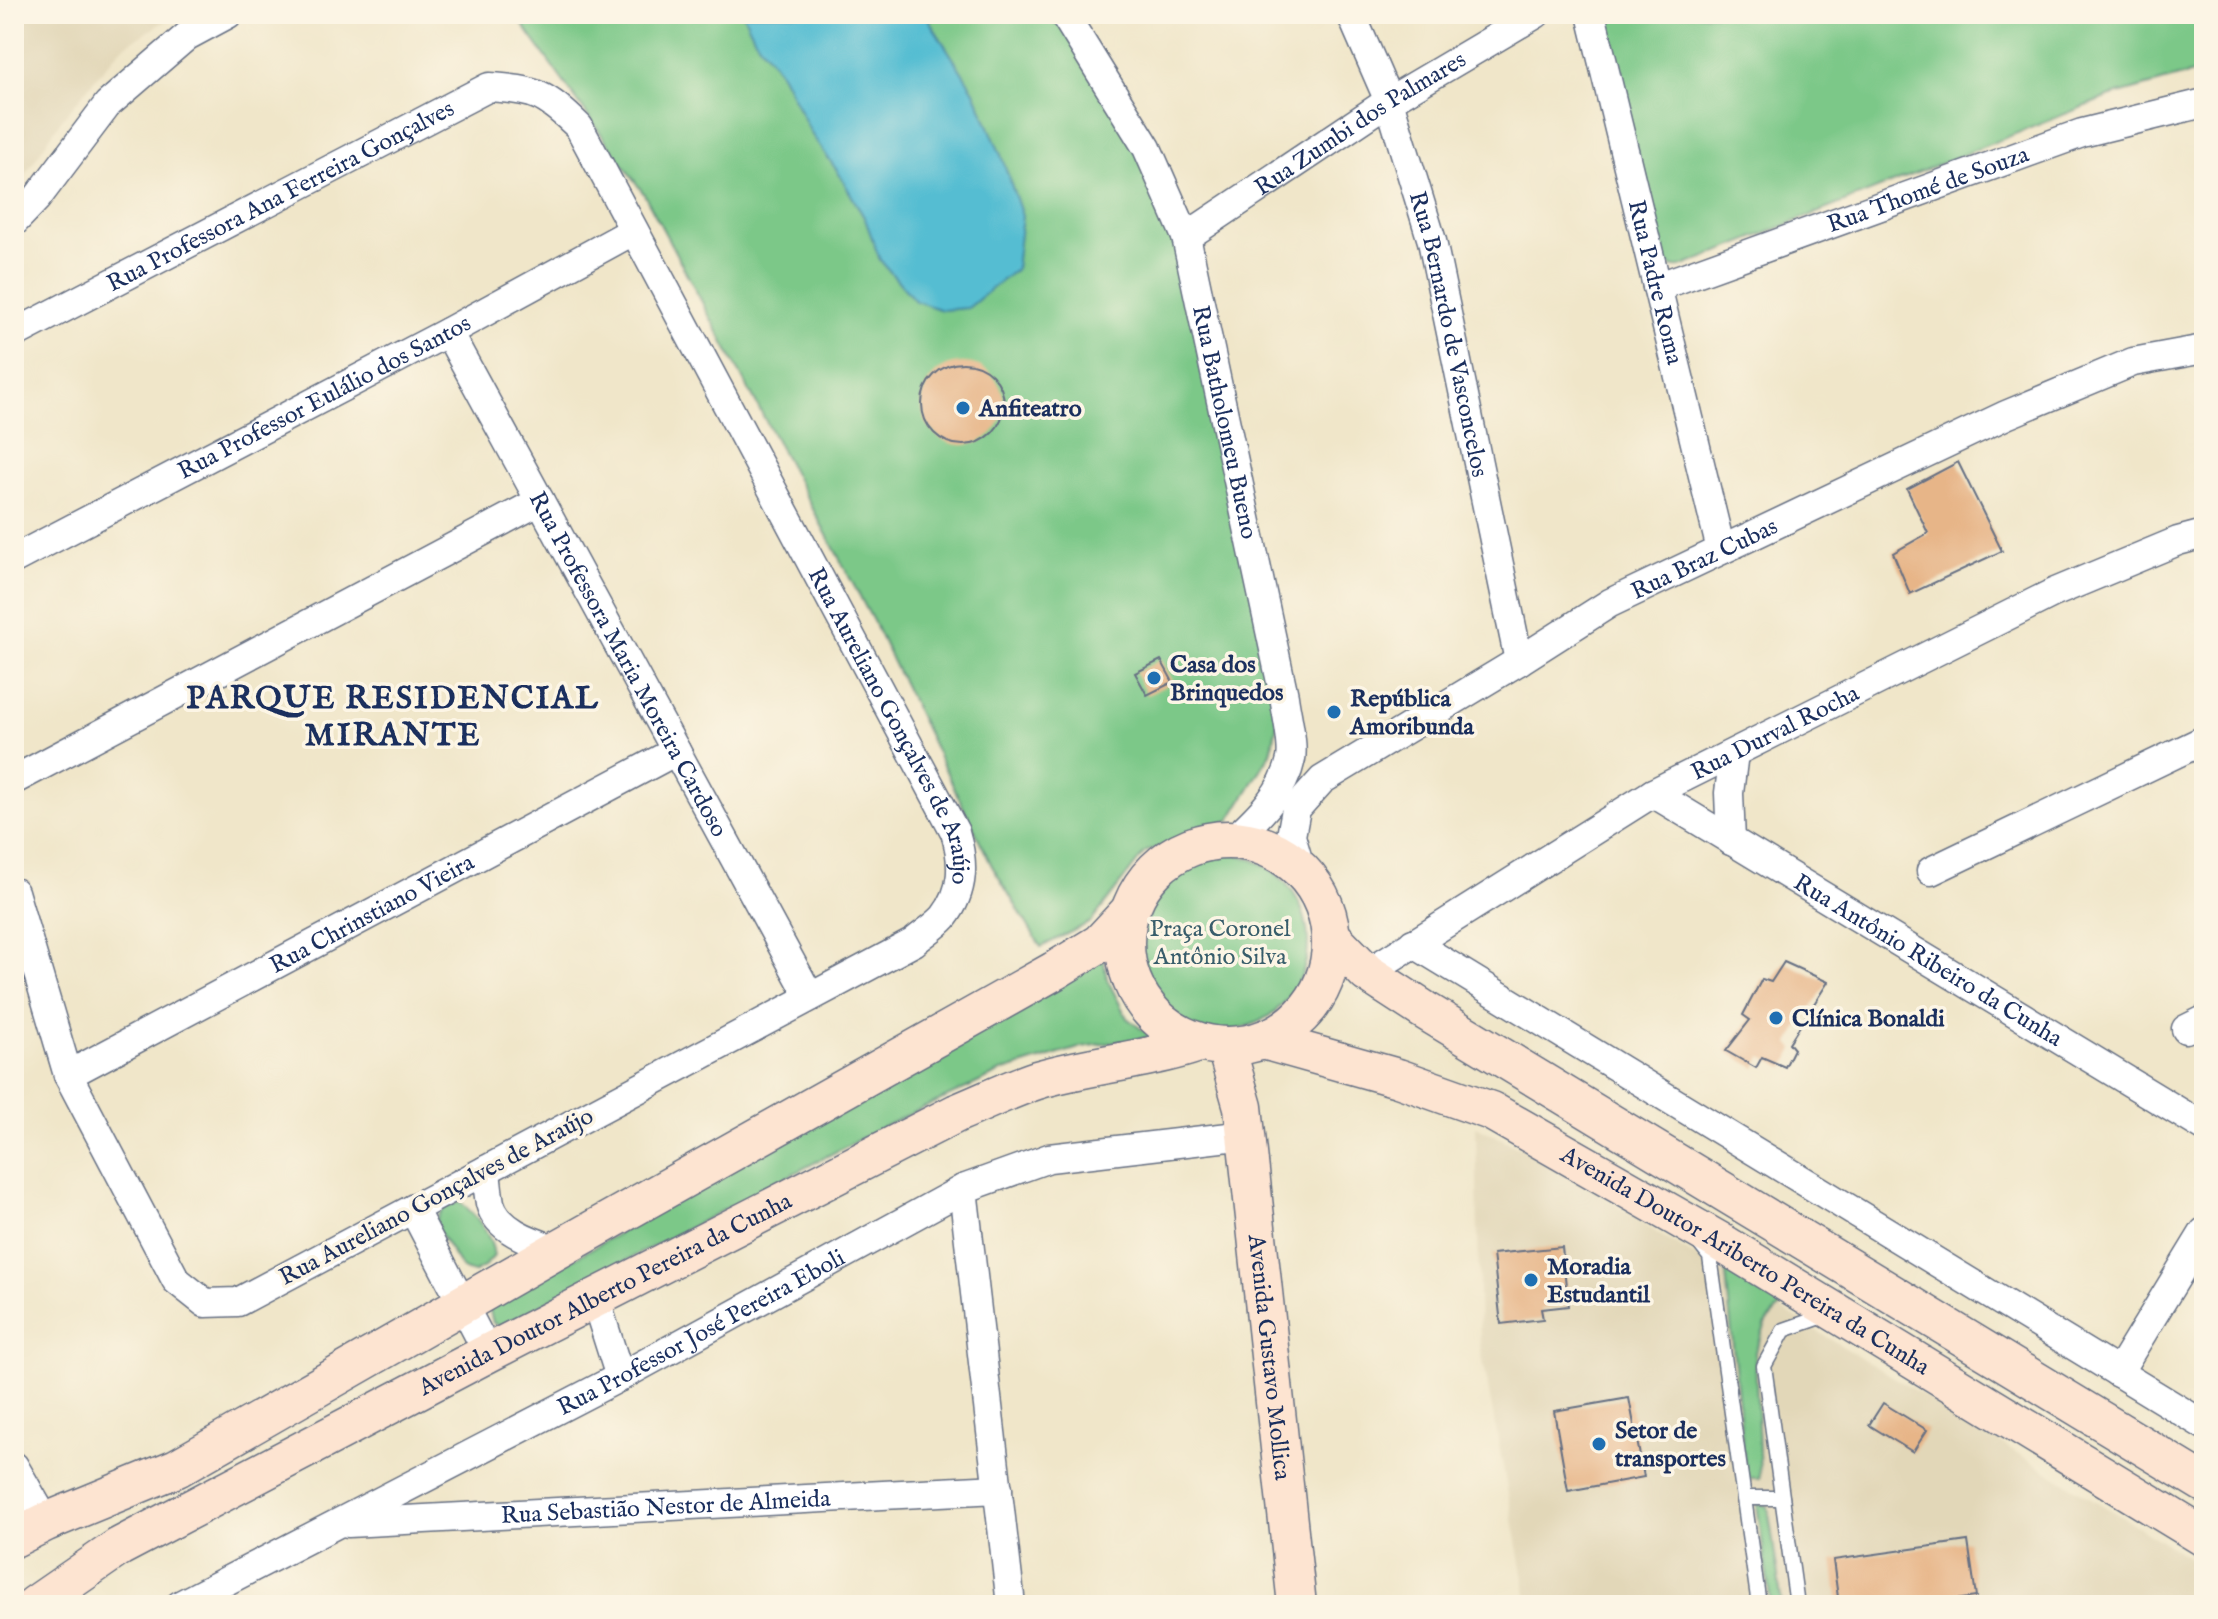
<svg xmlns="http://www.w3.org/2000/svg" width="2218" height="1619" font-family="'IM FELL English',serif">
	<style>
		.built { fill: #e2d7b8 }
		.green { fill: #7bc888; stroke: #4b7c73; stroke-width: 2 }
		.water { fill: #55bdd2; stroke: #387698; stroke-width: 2 }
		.building { fill: #e7b588 }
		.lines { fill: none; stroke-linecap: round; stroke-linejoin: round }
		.lane-casing { stroke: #666f83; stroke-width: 17 }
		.street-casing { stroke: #666f83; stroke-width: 31 }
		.secondary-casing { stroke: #666f83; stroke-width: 41 }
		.lane { stroke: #fff; stroke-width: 14 }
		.street { stroke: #fff; stroke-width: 28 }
		.secondary { stroke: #fde4d1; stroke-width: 38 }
		.poi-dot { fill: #1f6fb2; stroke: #fcf5e5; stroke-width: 3 }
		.labels { text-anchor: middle; stroke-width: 7; stroke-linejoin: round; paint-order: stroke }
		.street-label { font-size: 24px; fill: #1b2f5e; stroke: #fcf5e5 }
		.poi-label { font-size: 24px; font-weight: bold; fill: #1b2f5e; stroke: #fcf5e5; text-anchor: start }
		.park-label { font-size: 24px; fill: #385d6b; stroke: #fcf5e5 }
		.district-label { font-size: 32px; font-weight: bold; letter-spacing: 2px; fill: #1b2f5e; stroke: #fcf5e5 }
	</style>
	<rect width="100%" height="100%" fill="#fcf5e5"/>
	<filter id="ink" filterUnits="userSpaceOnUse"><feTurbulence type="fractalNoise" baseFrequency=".0125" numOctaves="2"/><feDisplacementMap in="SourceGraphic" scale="16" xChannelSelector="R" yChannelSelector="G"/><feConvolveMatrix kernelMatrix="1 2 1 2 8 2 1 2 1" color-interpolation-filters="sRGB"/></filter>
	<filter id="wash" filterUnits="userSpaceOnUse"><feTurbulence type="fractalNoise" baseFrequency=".006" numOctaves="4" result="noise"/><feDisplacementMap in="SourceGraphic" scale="32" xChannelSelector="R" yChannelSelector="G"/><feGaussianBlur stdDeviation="1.8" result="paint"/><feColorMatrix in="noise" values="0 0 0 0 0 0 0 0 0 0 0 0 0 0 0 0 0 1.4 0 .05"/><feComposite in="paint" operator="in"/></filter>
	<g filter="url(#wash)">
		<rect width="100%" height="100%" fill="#f0e6c9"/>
		<!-- built -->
		<g class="built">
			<polygon points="14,14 187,14 187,16 165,21 121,48 61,120 14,192"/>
			<polygon points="1476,1126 1570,1173 1657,1233 2204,1567 2204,1605 1529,1605 1480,1344"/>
		</g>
		<!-- green -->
		<g class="green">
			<polygon points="515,14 1058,14 1120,117 1175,234 1279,716 1271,753 1230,820 1145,852 1091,922 1041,947 992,866 873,621 644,194"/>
			<path d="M1603,14H2204V70L2108,97L1681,267C1671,268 1667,265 1662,255Z"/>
			<circle cx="1219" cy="942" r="89"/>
			<polygon points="1103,957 1107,979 1127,1018 1152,1037 1082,1047 1001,1072 889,1124 500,1326 493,1323 489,1307"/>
			<path d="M460,1202C476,1215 492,1235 494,1256L484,1267L473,1273L462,1269L434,1224C440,1210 445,1205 460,1202Z"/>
			<polygon points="1725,1264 1786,1301 1767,1321 1755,1352 1760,1478 1746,1478"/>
			<polygon points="1757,1504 1768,1506 1782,1605 1771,1605"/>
		</g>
		<!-- water -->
		<polygon class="water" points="743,14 925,14 974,91 1001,155 1022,216 1016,269 968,308 942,310 915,301 880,260 865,219 838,172 812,135 782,75 754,37"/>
		<g id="blocks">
			<!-- building -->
			<g class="building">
				<circle cx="963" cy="404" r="41"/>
				<polygon points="1958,462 2002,551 1910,594 1893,553 1928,533 1907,489"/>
				<polygon points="1161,660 1173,682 1147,695 1135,673"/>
				<polygon points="1784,962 1828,982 1789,1043 1794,1049 1785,1067 1762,1057 1756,1068 1726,1051 1750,1020 1743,1015 1762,979 1771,982"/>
				<polygon points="1562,1247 1568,1306 1541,1309 1543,1319 1501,1324 1493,1254"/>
				<polygon points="1629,1398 1644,1477 1568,1491 1554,1411"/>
				<polygon points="1883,1403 1927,1430 1913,1452 1869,1425"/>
				<polygon points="1968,1541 1976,1597 1920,1605 1839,1605 1833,1560"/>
			</g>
		</g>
	</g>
	<g filter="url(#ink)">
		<use href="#blocks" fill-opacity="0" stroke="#666f83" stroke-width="2"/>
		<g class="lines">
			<defs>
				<g id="lane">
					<polyline points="1699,1243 1710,1257 1759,1605"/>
					<polyline points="1744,1498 1782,1498"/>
					<polyline points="1797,1605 1764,1366 1784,1330 1827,1315"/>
				</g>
				<g id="street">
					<path id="s1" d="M1064,14L1147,148L1186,237L1284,696C1286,713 1294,743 1291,759C1284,793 1257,818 1233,840"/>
					<path id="s2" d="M1351,14L1389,101L1432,241L1519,661"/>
					<path id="s3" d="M1591,14L1721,550"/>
					<polyline points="14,222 37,198 108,104 187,36 228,14"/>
					<path id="s4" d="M1186,237L1389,101L1536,14"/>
					<path id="s5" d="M1657,287L2082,133L2204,103"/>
					<path id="s6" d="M448,332L810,997"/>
					<path id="s7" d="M14,334L489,87C536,90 545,94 579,127L955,832C964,862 965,890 944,917C936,926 923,934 914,942L238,1302L205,1303L176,1280L68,1075L14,892"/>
					<path id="s8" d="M14,559L448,332L633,231"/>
					<polyline points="14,780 540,501"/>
					<path id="s9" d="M1653,793L2204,1127"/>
					<polyline points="1731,841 1729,793 1734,753"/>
					<path id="s10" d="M1301,870L1291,836L1296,809L1322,780L1519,661L1610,603L2006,415L2133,362L2204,349"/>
					<polyline points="1931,871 2204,740"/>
					<polyline points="1413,943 2204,1425"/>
					<path id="s11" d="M1367,973L1653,793L2053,593L2178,541L2204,534"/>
					<polyline points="2186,1029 2204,1020"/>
					<path id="s12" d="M68,1075L676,751"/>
					<path d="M486,1170C487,1181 488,1192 490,1203C497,1231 533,1242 557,1250"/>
					<polyline points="963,1189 1011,1605"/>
					<polyline points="413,1209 488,1353"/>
					<polyline points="595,1298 620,1377"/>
					<polyline points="2118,1373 2204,1232"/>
					<polyline points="14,1466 46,1522"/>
					<path id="s13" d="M348,1523L998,1489"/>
					<path id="s14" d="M180,1605L620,1377L963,1189L1049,1158L1246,1135"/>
				</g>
				<g id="secondary">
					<circle cx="1228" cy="943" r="103"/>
					<polyline points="1332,937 1367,973 1424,1010 2204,1483"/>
					<path id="s15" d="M1263,1040L1398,1078L1491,1111L1717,1240L2204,1537"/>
					<path id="s16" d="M1226,1047L1243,1107L1297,1605"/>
					<polyline points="14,1538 46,1522 177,1468 557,1250 1054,971 1100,943 1128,913"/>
					<path id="s17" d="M35,1605L119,1547L488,1353L957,1113C984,1102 1010,1089 1037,1080C1090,1064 1147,1061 1199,1043"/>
				</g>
			</defs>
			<!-- lane casing -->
			<use href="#lane" class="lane-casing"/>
			<!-- street casing -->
			<use href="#street" class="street-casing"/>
			<!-- secondary casing -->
			<use href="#secondary" class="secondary-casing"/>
			<!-- lane -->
			<use href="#lane" class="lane"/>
			<!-- street -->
			<use href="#street" class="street"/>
			<!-- secondary -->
			<use href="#secondary" class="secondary"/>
		</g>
	</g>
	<!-- markers -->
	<g class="poi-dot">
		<circle cx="963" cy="408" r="8"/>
		<circle cx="1154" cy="678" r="8"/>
		<circle cx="1334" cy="712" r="8"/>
		<circle cx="1776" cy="1018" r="8"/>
		<circle cx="1531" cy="1280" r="8"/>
		<circle cx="1599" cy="1444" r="8"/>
	</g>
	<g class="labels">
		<!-- street labels -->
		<g class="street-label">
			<text dy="8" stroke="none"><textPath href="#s4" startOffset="208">Rua Zumbi dos Palmares</textPath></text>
			<text dy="8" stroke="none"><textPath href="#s5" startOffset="288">Rua Thomé de Souza</textPath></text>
			<text dy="8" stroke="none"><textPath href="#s7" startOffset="300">Rua Professora Ana Ferreira Gonçalves</textPath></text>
			<text dy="8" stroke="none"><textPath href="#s3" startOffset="276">Rua Padre Roma</textPath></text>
			<text dy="8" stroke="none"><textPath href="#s2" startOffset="336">Rua Bernardo de Vasconcelos</textPath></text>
			<text dy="8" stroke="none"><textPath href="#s8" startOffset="350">Rua Professor Eulálio dos Santos</textPath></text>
			<text dy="8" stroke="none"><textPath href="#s1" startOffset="444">Rua Batholomeu Bueno</textPath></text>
			<text dy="8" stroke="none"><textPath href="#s10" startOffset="544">Rua Braz Cubas</textPath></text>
			<text dy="8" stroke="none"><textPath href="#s6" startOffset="378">Rua Professora Maria Moreira Cardoso</textPath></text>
			<text dy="8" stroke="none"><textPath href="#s7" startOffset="1314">Rua Aureliano Gonçalves de Araújo</textPath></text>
			<text dy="8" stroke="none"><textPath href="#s11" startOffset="474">Rua Durval Rocha</textPath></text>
			<text dy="8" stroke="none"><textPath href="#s12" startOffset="344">Rua Chrinstiano Vieira</textPath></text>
			<text dy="8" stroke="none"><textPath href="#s9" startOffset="322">Rua Antônio Ribeiro da Cunha</textPath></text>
			<text transform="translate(436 1196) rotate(-28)" y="8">Rua Aureliano Gonçalves de Araújo</text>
			<text dy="8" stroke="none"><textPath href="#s15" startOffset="534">Avenida Doutor Ariberto Pereira da Cunha</textPath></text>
			<text dy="8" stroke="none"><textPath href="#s17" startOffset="650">Avenida Doutor Alberto Pereira da Cunha</textPath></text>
			<text dy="8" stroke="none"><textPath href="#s14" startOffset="588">Rua Professor José Pereira Eboli</textPath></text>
			<text dy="8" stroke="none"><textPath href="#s16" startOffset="314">Avenida Gustavo Mollica</textPath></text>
			<text dy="8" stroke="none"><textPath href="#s13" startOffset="318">Rua Sebastião Nestor de Almeida</textPath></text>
		</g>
		<!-- poi labels -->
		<g class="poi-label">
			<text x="979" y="416">Anfiteatro</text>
			<text x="1170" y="672">Casa dos<tspan x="1170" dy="28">Brinquedos</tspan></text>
			<text x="1350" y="706">República<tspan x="1350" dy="28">Amoribunda</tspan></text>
			<text x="1792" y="1026">Clínica Bonaldi</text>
			<text x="1547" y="1274">Moradia<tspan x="1547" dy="28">Estudantil</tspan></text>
			<text x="1615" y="1438">Setor de<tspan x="1615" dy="28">transportes</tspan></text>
		</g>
		<!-- park labels -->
		<g class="park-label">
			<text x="1220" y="936">Praça Coronel<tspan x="1220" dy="28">Antônio Silva</tspan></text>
		</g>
		<!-- district labels -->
		<g class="district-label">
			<text x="393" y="708">PARQUE RESIDENCIAL<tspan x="393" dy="37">MIRANTE</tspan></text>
		</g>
	</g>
	<!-- margin -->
	<rect width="2218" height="1619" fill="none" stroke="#fcf5e5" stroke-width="48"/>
</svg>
